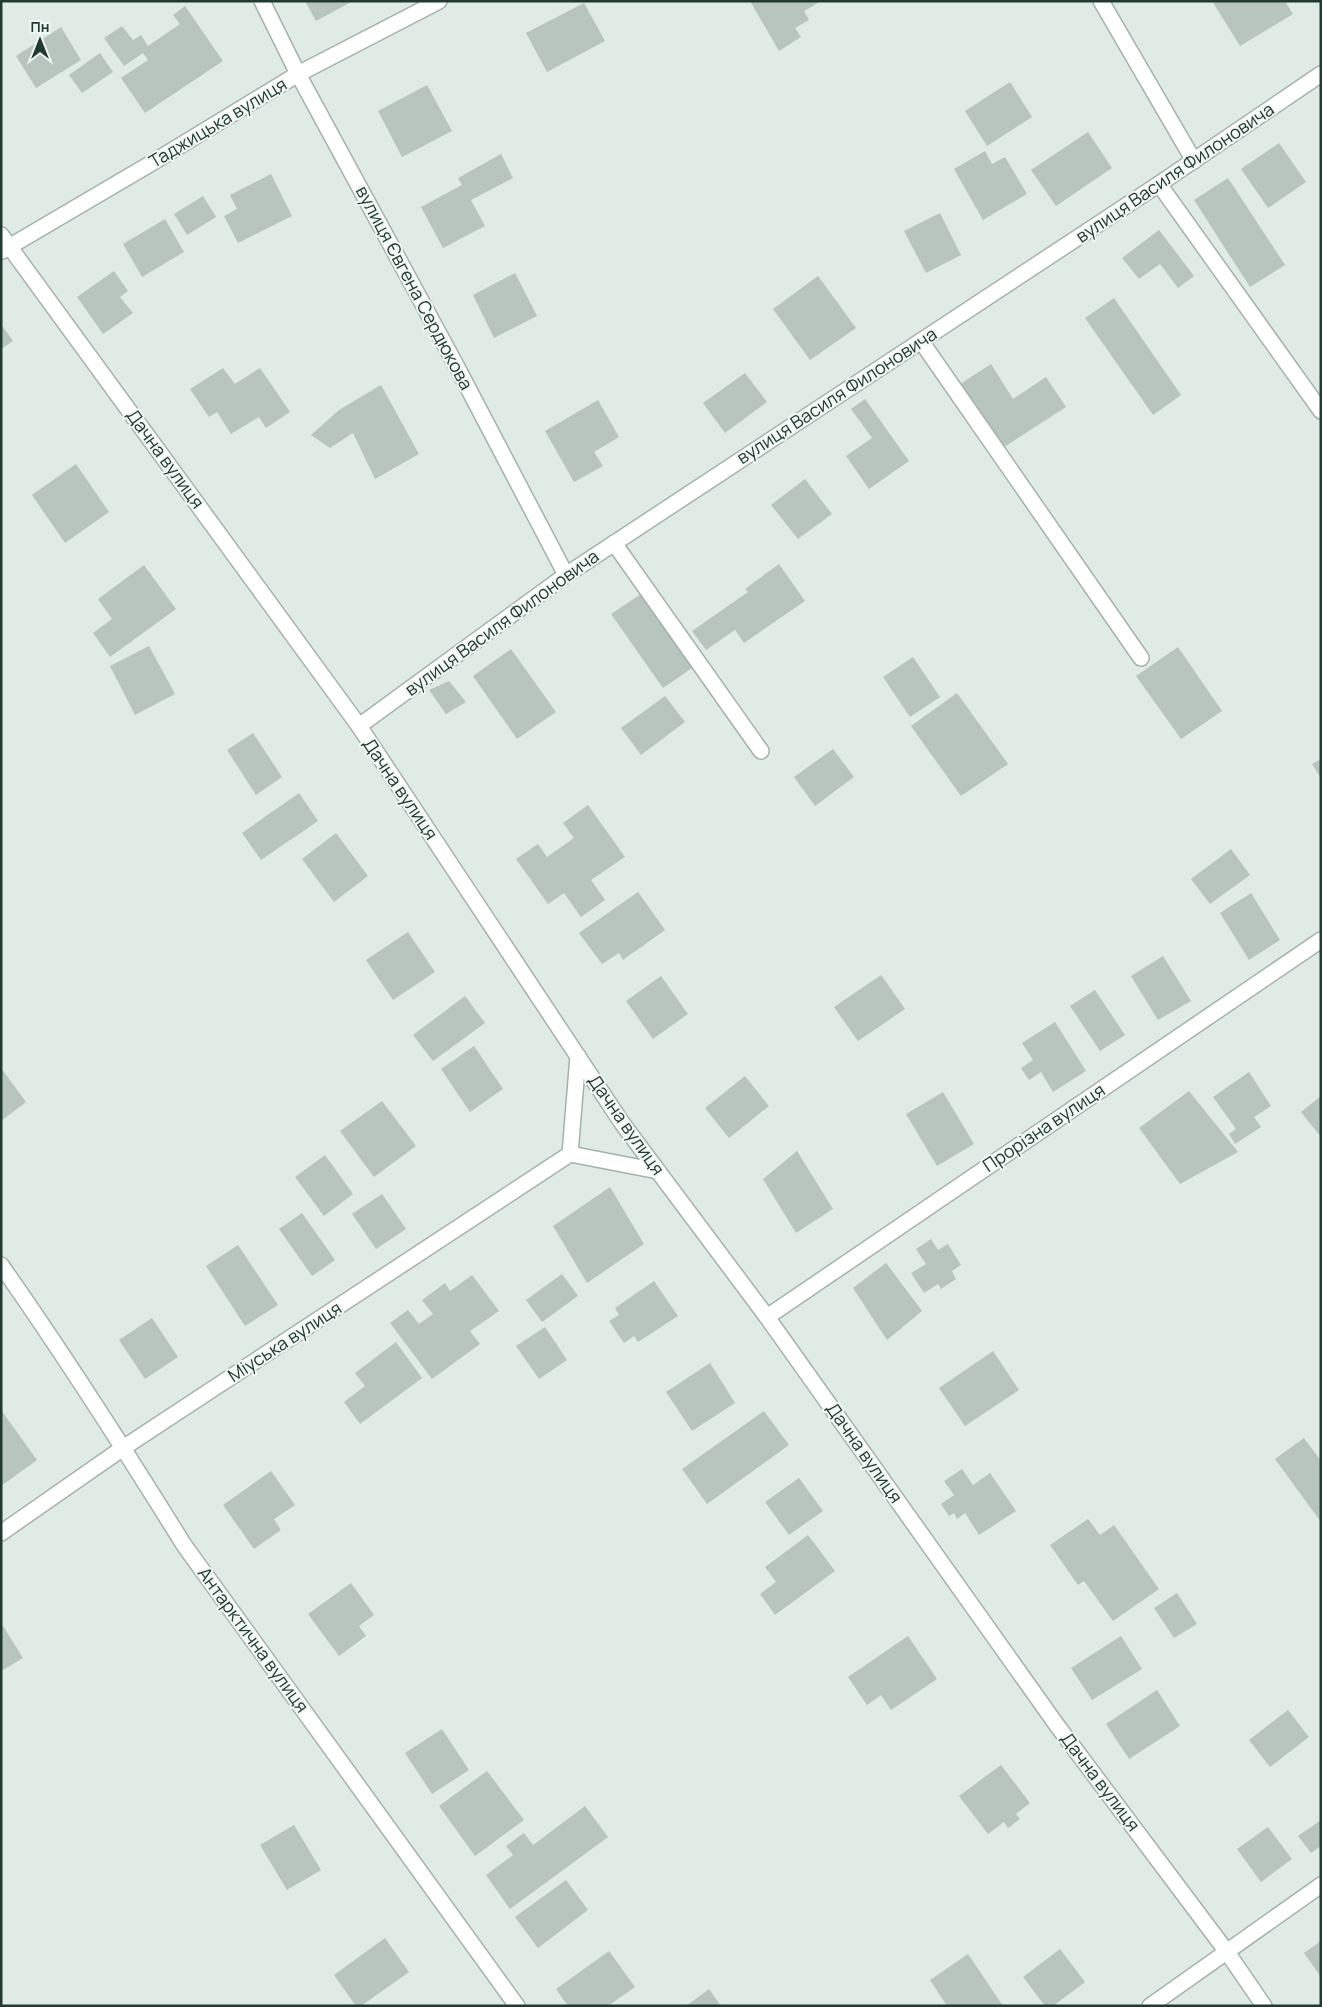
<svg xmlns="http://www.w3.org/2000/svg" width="1322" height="2007" font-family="Manrope,sans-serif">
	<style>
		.building { fill: #b7c5be }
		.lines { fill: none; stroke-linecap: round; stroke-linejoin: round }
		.service-casing { stroke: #a4b2ac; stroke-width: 18 }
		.minor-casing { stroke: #a4b2ac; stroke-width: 18 }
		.service { stroke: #fff; stroke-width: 15 }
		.minor { stroke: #fff; stroke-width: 15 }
		.labels { text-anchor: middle; stroke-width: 4; stroke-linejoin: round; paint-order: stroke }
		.street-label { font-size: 18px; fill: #233a32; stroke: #f1f7f4 }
	</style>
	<rect width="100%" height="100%" fill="#e1ebe6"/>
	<!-- building -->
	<g class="building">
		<polygon points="305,1 353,1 316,21"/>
		<polygon points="750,1 817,1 818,3 804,11 809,20 795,28 801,37 779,51"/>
		<polygon points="1212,1 1285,1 1293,14 1240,46"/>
		<polygon points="584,3 605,41 547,72 526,33"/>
		<polygon points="185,6 223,61 145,113 121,78 148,60 143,53 124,66 104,38 122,26 133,40 141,35 148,46 180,24 173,15"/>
		<polygon points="61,27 81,60 36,88 16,56"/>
		<polygon points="100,53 113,72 82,93 69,75"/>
		<polygon points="1010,82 1032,117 987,146 965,111"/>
		<polygon points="427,85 452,131 402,157 378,111"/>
		<polygon points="1088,132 1112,168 1056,206 1031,170"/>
		<polygon points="1279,143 1306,182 1268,208 1241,169"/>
		<polygon points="985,151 992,164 1005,157 1027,194 983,220 954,169"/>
		<polygon points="501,154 513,178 471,200 485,226 443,248 421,207 462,185 458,178"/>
		<polygon points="271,174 292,216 238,243 224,216 237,209 230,195"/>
		<polygon points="1228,178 1285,265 1250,287 1194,200"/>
		<polygon points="203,196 216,217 187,235 174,214"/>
		<polygon points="940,213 961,255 926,273 904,231"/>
		<polygon points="165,219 184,252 142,277 123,244"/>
		<polygon points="1159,230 1194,276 1178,288 1160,264 1139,279 1122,258"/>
		<polygon points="114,271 128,291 120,297 133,313 103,334 77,297"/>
		<polygon points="515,273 537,316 494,338 473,295"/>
		<polygon points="818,276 856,328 810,360 773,309"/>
		<polygon points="1114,298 1181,395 1153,415 1085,318"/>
		<polygon points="1,324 13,341 1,349"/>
		<polygon points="991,364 1013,399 1046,377 1066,407 998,451 957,386"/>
		<polygon points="223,368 235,384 260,368 290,412 266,428 259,417 231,434 217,412 209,417 190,389"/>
		<polygon points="745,373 767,402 725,433 703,403"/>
		<polygon points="381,385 419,454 375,479 353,433 330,448 311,435 339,410"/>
		<polygon points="865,399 909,461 869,489 846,456 872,438 851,409"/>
		<polygon points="598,400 619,437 594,452 603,466 574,482 545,431"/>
		<polygon points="76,464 109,512 65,543 32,495"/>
		<polygon points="805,479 832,514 798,539 771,505"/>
		<polygon points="779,564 805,601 744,643 735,630 706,650 692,631 748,592 745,589"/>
		<polygon points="144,565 176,609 110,657 93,633 112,619 98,599"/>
		<polygon points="641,594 692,668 663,688 611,614"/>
		<polygon points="149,646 175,694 135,715 110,666"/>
		<polygon points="1178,647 1222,711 1181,739 1136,676"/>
		<polygon points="511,649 556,712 517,739 473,676"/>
		<polygon points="913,657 940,697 910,717 883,677"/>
		<polygon points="449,681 466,702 446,714 429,690"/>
		<polygon points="957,693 1008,764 961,796 911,726"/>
		<polygon points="665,696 685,722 641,755 621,728"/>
		<polygon points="253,733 282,777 256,795 227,750"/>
		<polygon points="833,749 854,777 815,806 794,777"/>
		<polygon points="1321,759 1321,778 1312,764"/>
		<polygon points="299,793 318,821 261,860 242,833"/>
		<polygon points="588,805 625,857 591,880 605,900 581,917 564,893 548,904 516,859 538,844 547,857 574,838 563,823"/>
		<polygon points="336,833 368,876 334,902 302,859"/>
		<polygon points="1231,849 1250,875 1210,904 1191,879"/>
		<polygon points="638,892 665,930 623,960 619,953 602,964 579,933"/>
		<polygon points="1251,893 1280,940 1249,960 1220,913"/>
		<polygon points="408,932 435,972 393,1000 366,960"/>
		<polygon points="1163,956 1191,1001 1158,1020 1131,976"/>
		<polygon points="881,975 905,1009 858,1041 834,1007"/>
		<polygon points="661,976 688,1014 653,1039 626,1001"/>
		<polygon points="1095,990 1125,1035 1100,1051 1070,1006"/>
		<polygon points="465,996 485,1023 433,1061 413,1035"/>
		<polygon points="1055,1022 1086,1071 1053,1092 1041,1072 1029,1080 1021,1068 1033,1060 1022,1043"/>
		<polygon points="474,1046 503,1089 470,1112 441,1069"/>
		<polygon points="1,1068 26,1102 1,1121"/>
		<polygon points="1249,1072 1271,1106 1254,1117 1261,1127 1235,1144 1229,1134 1236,1129 1213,1097"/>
		<polygon points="745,1076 769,1106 729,1138 705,1108"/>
		<polygon points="1189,1091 1238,1152 1180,1184 1139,1128"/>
		<polygon points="943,1092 974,1144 937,1166 906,1114"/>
		<polygon points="1321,1096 1321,1137 1301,1112"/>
		<polygon points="382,1101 416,1146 374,1177 340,1131"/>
		<polygon points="797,1151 833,1209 796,1233 763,1179"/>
		<polygon points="325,1155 353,1194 324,1216 295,1177"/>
		<polygon points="610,1187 644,1244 587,1283 553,1226"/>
		<polygon points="382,1194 406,1229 376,1249 352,1214"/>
		<polygon points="302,1213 335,1260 312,1276 279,1229"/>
		<polygon points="931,1239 938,1250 948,1244 961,1265 952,1271 956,1279 941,1289 938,1284 924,1293 911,1273 926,1264 916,1249"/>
		<polygon points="238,1245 278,1305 245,1326 206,1266"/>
		<polygon points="886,1263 922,1311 887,1340 853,1288"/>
		<polygon points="562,1274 578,1296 542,1322 526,1300"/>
		<polygon points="472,1275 499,1311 470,1331 480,1344 432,1379 390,1323 408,1310 419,1324 433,1314 422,1300 445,1283 450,1291"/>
		<polygon points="654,1281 678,1316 638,1342 634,1336 624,1343 609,1321 619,1315 615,1308"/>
		<polygon points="152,1318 178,1357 145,1379 119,1340"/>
		<polygon points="545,1327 567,1360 539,1379 516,1346"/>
		<polygon points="396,1342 422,1378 360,1424 344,1402 365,1386 355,1373"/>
		<polygon points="993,1351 1019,1390 965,1426 939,1388"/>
		<polygon points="710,1363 735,1403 692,1431 666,1392"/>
		<polygon points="1,1410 37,1460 1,1486"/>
		<polygon points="764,1411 789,1445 707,1504 682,1469"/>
		<polygon points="1304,1438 1321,1461 1321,1522 1275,1459"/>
		<polygon points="962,1469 973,1485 990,1473 1016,1511 979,1535 965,1513 957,1519 954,1513 949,1516 941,1504 954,1495 944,1481"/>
		<polygon points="271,1471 295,1505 274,1519 281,1530 254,1549 223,1505"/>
		<polygon points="799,1478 823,1511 789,1535 765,1502"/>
		<polygon points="1088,1519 1100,1535 1114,1525 1159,1589 1113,1621 1084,1581 1078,1585 1050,1545"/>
		<polygon points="808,1535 835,1571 775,1615 760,1594 776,1582 765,1567"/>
		<polygon points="351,1583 374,1615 359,1626 366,1636 339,1656 308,1614"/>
		<polygon points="1177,1593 1197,1624 1174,1638 1154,1608"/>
		<polygon points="3,1626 23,1658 3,1670 1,1667 1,1627"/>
		<polygon points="908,1636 937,1679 891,1710 881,1695 867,1705 848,1677"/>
		<polygon points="1121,1636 1142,1669 1092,1700 1071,1668"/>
		<polygon points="1157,1690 1180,1726 1129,1759 1106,1724"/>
		<polygon points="1288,1710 1309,1737 1270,1767 1249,1740"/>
		<polygon points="442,1729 469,1770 432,1794 405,1753"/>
		<polygon points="1001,1765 1030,1803 1016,1814 1020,1819 1008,1828 1004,1822 988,1834 959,1796"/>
		<polygon points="487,1771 524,1820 475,1856 439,1806"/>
		<polygon points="585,1806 608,1837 510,1909 486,1875 513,1855 506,1846 524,1833 533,1845"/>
		<polygon points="1321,1820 1321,1846 1311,1853 1298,1836"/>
		<polygon points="294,1825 321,1870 287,1890 260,1845"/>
		<polygon points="1268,1827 1292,1859 1261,1882 1237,1849"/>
		<polygon points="566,1880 588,1910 538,1948 515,1917"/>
		<polygon points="385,1938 409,1972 361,2006 356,2006 334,1975"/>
		<polygon points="1321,1941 1321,1977 1304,1953"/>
		<polygon points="1060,1949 1085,1982 1053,2006 1045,2006 1023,1977"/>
		<polygon points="609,1951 635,1987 608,2006 568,2006 556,1989"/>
		<polygon points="968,1954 1003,2006 947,2006 930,1980"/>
		<polygon points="709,1989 721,2006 686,2006"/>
	</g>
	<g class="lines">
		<defs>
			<g id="service">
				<polyline points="1159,184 1321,411"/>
				<polyline points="921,341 1141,658"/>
				<polyline points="614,543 761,751"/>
			</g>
			<g id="minor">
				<polyline points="262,1 298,74 457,367 566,575"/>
				<polyline points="1101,1 1194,161"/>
				<polyline points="1,235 359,726 622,1123 767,1317 1056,1724 1227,1952 1264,2006"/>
				<polyline points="2,251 150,164 298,74 439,1"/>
				<polyline points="359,726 566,575 1159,184 1321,74"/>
				<polyline points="570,1154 658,1171"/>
				<path d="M1,1265C65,1356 125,1450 184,1545L517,2006"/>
				<polyline points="767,1317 1321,940"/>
				<polyline points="1,1533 123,1448 570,1154 578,1056"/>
				<polyline points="1150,2006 1321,1885"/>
			</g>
		</defs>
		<!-- service casing -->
		<use href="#service" class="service-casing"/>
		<!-- minor casing -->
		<use href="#minor" class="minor-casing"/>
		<!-- service -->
		<use href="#service" class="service"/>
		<!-- minor -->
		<use href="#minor" class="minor"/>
	</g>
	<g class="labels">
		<!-- street labels -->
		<g class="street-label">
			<text transform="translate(218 123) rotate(-31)" y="6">Таджицька вулиця</text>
			<text transform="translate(1175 173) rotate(-34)" y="6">вулиця Василя Филоновича</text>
			<text transform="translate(414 288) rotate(62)" y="6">вулиця Євгена Сердюкова</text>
			<text transform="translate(837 396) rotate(-33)" y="6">вулиця Василя Филоновича</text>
			<text transform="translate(165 459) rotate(54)" y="6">Дачна вулиця</text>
			<text transform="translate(502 623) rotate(-36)" y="6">вулиця Василя Филоновича</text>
			<text transform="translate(400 789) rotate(56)" y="6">Дачна вулиця</text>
			<text transform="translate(626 1125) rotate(55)" y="6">Дачна вулиця</text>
			<text transform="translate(1044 1128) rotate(-34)" y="6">Прорізна вулиця</text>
			<text transform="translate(285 1342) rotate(-33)" y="6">Міуська вулиця</text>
			<text transform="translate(864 1453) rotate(55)" y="6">Дачна вулиця</text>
			<text transform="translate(253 1640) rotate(54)" y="6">Антарктична вулиця</text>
			<text transform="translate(1100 1782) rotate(53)" y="6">Дачна вулиця</text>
		</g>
	</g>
	<!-- border -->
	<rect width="1322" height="2007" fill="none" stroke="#233a32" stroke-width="5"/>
	<!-- north arrow -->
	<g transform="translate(40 40)" stroke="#f1f7f4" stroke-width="4" paint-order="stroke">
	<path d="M0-4L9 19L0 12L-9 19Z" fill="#233a32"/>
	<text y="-8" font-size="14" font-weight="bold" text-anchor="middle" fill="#233a32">Пн</text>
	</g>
</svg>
